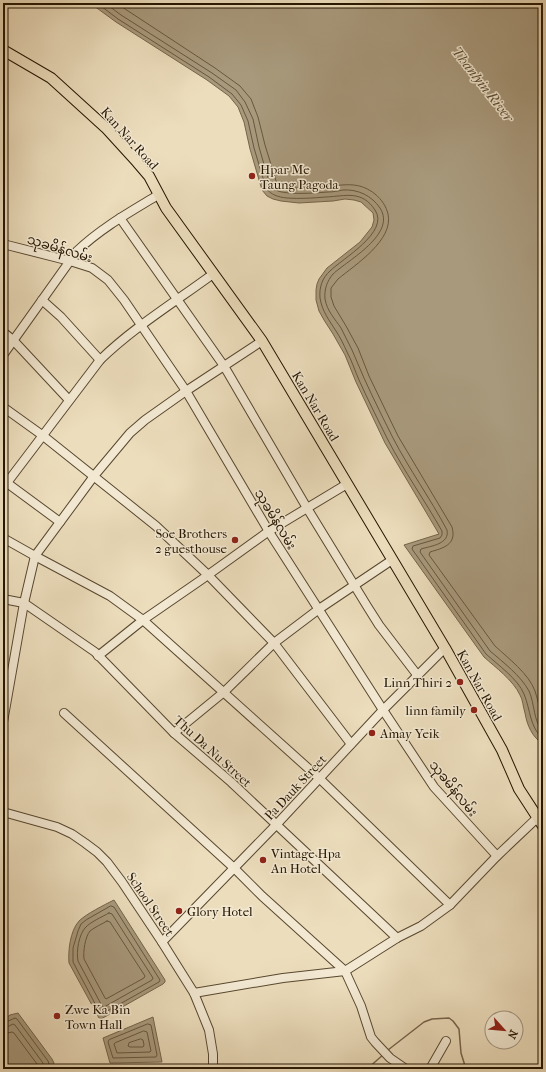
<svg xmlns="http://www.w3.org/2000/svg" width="546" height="1072" font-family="'IM FELL French Canon','Noto Sans Myanmar',serif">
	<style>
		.water { fill: #a8997c; stroke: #74644a }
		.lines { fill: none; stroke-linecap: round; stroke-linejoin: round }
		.shore { stroke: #66573e; stroke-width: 1 }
		.stream { stroke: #74644a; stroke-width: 1.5 }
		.minor-casing { stroke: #57472f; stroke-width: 10 }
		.major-casing { stroke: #251500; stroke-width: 12 }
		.minor { stroke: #f3e9d3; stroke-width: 8 }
		.major { stroke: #ecddbc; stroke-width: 10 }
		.poi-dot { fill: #8f2418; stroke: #f3e9d3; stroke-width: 1.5 }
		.labels { text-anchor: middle; stroke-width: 3; stroke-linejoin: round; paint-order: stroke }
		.street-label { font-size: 13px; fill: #251500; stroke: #f3e9d3 }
		.poi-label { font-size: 13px; fill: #251500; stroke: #f3e9d3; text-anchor: start }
		.water-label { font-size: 14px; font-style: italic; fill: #594a32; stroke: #f3e9d3 }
	</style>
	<rect width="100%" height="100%" fill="#ecddbc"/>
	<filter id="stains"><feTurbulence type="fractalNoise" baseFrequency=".005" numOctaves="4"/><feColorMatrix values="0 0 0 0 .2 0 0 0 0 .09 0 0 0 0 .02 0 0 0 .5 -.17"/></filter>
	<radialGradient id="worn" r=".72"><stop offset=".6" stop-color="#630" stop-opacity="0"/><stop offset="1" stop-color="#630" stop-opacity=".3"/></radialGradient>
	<!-- water -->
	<g class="water">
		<path d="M90,3H543V744C532,737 527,725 525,713C523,707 523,700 520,695C513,680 495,667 484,657L404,545L439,534L385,443L356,382L345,355L333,334L324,320L319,311L316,300V290L317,284L319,279L327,268L360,242L372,227L374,220L373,213L361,202L354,200L345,199L333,201L299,203L281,201L273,199L267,196L262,190L250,149L244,122L238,107L229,96L207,80L116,22Z"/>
		<path d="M114,900L165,980V982L163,984L101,1019L99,1018L69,963C68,951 70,931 79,921C86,914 104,905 114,900Z"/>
		<polygon points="18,1013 52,1059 54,1063 51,1069 3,1069 3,1020 10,1015"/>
		<polygon points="153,1017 162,1062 110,1063 103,1038"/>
	</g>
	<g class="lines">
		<!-- shore -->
		<g class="shore">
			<path d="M97,3L118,19L209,77L232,94L241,105L248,121L254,148L266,188C271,195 278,197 287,198C300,199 313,198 326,197C346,196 362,190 375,210C390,232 342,259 330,271C322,278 319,288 320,298C322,311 329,320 336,331C340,337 344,345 347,352C352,361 355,371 359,380C368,400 378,420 388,440C404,471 425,501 442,531V535L440,538L413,546L412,549L486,654C498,665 518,679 524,694C531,711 529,726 543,739"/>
			<path d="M105,3L121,15L212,73L236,90L245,102L253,119L259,147L270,185C275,192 282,192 289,193C302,194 315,193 328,192C333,192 338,191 343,190C358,189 372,196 380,208C397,234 348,260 333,274C327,281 324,290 325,299C327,311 335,319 341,328C345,335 348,343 352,350C356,359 360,369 364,378C373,398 383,418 393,438C409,469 430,498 447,530C450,544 431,546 421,549L420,552L490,651C503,662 521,676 529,691C535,704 533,721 543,732"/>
			<path d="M116,3L215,68L240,86L251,99L258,117L265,145L277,184C291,190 316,188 332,186C349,184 361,183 375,194C382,200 386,206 388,214C394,240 355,265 338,279L331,288V297L334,306L346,326L358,348L369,376L398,436L452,527C457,545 443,548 430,552L429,555L495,646C508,658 529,674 535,691C538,700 540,711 543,721"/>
			<polygon points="111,906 114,907 160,980 159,982 102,1014 100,1013 73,962 73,948 78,931 81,924 86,920"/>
			<path d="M109,913L112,914L153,978L152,980L104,1007L102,1006L78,961C76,951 79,935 85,928C90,922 102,917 109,913Z"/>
			<path d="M107,921L110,922L145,976L144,978L106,999L105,998L84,959C83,952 85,937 90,931C95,927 102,924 107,921Z"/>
			<polyline points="3,1023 6,1022 15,1018 17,1019 48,1061 49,1064 48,1069"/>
			<polygon points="148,1024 151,1025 157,1055 156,1057 113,1058 108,1042 109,1040"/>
			<polyline points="3,1028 7,1027 13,1024 15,1025 43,1063 43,1069"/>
			<polygon points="144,1031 147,1032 151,1051 150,1052 117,1053 114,1044 115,1043"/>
			<polyline points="3,1034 12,1032 14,1033 37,1064 37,1069"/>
			<polygon points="141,1039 143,1040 144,1045 143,1047 130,1047 128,1046 129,1043"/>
		</g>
		<!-- stream -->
		<g class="stream">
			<polyline points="388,1050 424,1022 432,1019 449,1018 453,1021 459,1029 461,1053 466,1069"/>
			<polyline points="367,1069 384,1054"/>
		</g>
		<defs>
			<g id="minor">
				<polyline points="120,218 224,366 307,508 367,606 379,625 418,676"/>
				<polyline points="3,244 70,261 92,268 108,280 124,300 186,391 271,535 383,710 434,787 497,856"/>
				<polyline points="42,300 61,317 100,360"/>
				<polyline points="3,332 13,340 69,400"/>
				<path d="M3,355L77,251C101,228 130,212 158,195"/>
				<polyline points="3,407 42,435 156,526 208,575 274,643 351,744"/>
				<polyline points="3,480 60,522"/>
				<path d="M3,488L100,360C134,327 175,302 213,274"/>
				<polyline points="3,538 35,556 110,596 143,620 319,778 450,905"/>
				<polyline points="3,599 24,603 95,652 174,733 231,782 397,938"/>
				<polyline points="98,656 143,620 201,580 269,531 347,484"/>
				<polyline points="64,713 234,868 262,896 345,971 361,1006 371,1037 375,1042 390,1058 406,1069"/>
				<polyline points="3,722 24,603 35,556 94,476 130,433 145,420 186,391 262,341"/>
				<polyline points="174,733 224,692 274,643 319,609 392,560"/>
				<polyline points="3,812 57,827 72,834 85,843 97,852 107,862 122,882 162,942 194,993 209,1030 213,1054 213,1069"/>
				<polyline points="162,942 276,825 383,710 445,648"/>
				<polyline points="194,993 283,978 345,971 397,938 421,926 450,905 497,856 537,818"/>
				<polyline points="430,1069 446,1041"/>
			</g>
			<polyline id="major" points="3,50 51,78 106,128 137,162 149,176 166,208 262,341 445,648 502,750 519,789 543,826"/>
		</defs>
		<!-- minor casing -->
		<use href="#minor" class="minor-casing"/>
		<!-- major casing -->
		<use href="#major" class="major-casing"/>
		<!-- minor -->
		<use href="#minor" class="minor"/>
		<!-- major -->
		<use href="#major" class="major"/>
	</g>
	<!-- markers -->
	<g class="poi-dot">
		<circle cx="252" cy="176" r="4"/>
		<circle cx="235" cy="540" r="4"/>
		<circle cx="460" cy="682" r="4"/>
		<circle cx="474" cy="710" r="4"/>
		<circle cx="372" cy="733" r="4"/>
		<circle cx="263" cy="860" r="4"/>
		<circle cx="179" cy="911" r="4"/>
		<circle cx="57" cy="1016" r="4"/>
	</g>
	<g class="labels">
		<!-- street labels -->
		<g class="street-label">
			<text transform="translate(130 138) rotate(48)" y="5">Kan Nar Road</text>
			<text transform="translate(60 248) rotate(17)" y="5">သုခမိန်လမ်း</text>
			<text transform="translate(316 406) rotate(59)" y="5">Kan Nar Road</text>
			<text transform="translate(276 519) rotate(59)" y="5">သုခမိန်လမ်း</text>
			<text transform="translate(480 685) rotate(61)" y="5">Kan Nar Road</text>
			<text transform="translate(213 751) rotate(42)" y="5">Thu Da Nu Street</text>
			<text transform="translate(295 787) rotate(-47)" y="5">Pa Dauk Street</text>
			<text transform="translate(454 788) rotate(51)" y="5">သုခမိန်လမ်း</text>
			<text transform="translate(151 904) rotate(56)" y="5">School Street</text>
		</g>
		<!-- poi labels -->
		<g class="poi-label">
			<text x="260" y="174">Hpar Me<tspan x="260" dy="15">Taung Pagoda</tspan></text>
			<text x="227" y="538" text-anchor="end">Soe Brothers<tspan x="227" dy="15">2 guesthouse</tspan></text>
			<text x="452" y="687" text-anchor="end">Linn Thiri 2</text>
			<text x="466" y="715" text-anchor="end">linn family</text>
			<text x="380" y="738">Amay Yeik</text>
			<text x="271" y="858">Vintage Hpa<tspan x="271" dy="15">An Hotel</tspan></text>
			<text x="187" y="916">Glory Hotel</text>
			<text x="65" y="1014">Zwe Ka Bin<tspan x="65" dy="15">Town Hall</tspan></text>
		</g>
		<!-- water labels -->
		<g class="water-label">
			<text transform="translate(483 84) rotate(52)" y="5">Thanlyin River</text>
		</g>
	</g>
	<!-- margin -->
	<rect width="546" height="1072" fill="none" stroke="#ecddbc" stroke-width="16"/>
	<rect x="4" y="4" width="538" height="1064" fill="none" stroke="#251500" stroke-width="2"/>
	<rect x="8" y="8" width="530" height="1056" fill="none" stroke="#251500"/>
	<!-- north arrow -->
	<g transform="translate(504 1030) rotate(117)"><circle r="19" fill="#f3e9d3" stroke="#a1947f"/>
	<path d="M0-3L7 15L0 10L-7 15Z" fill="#8f2418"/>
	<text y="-6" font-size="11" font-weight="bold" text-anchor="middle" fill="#251500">N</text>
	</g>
	<rect width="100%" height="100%" filter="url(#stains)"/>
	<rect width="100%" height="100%" fill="url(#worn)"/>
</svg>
